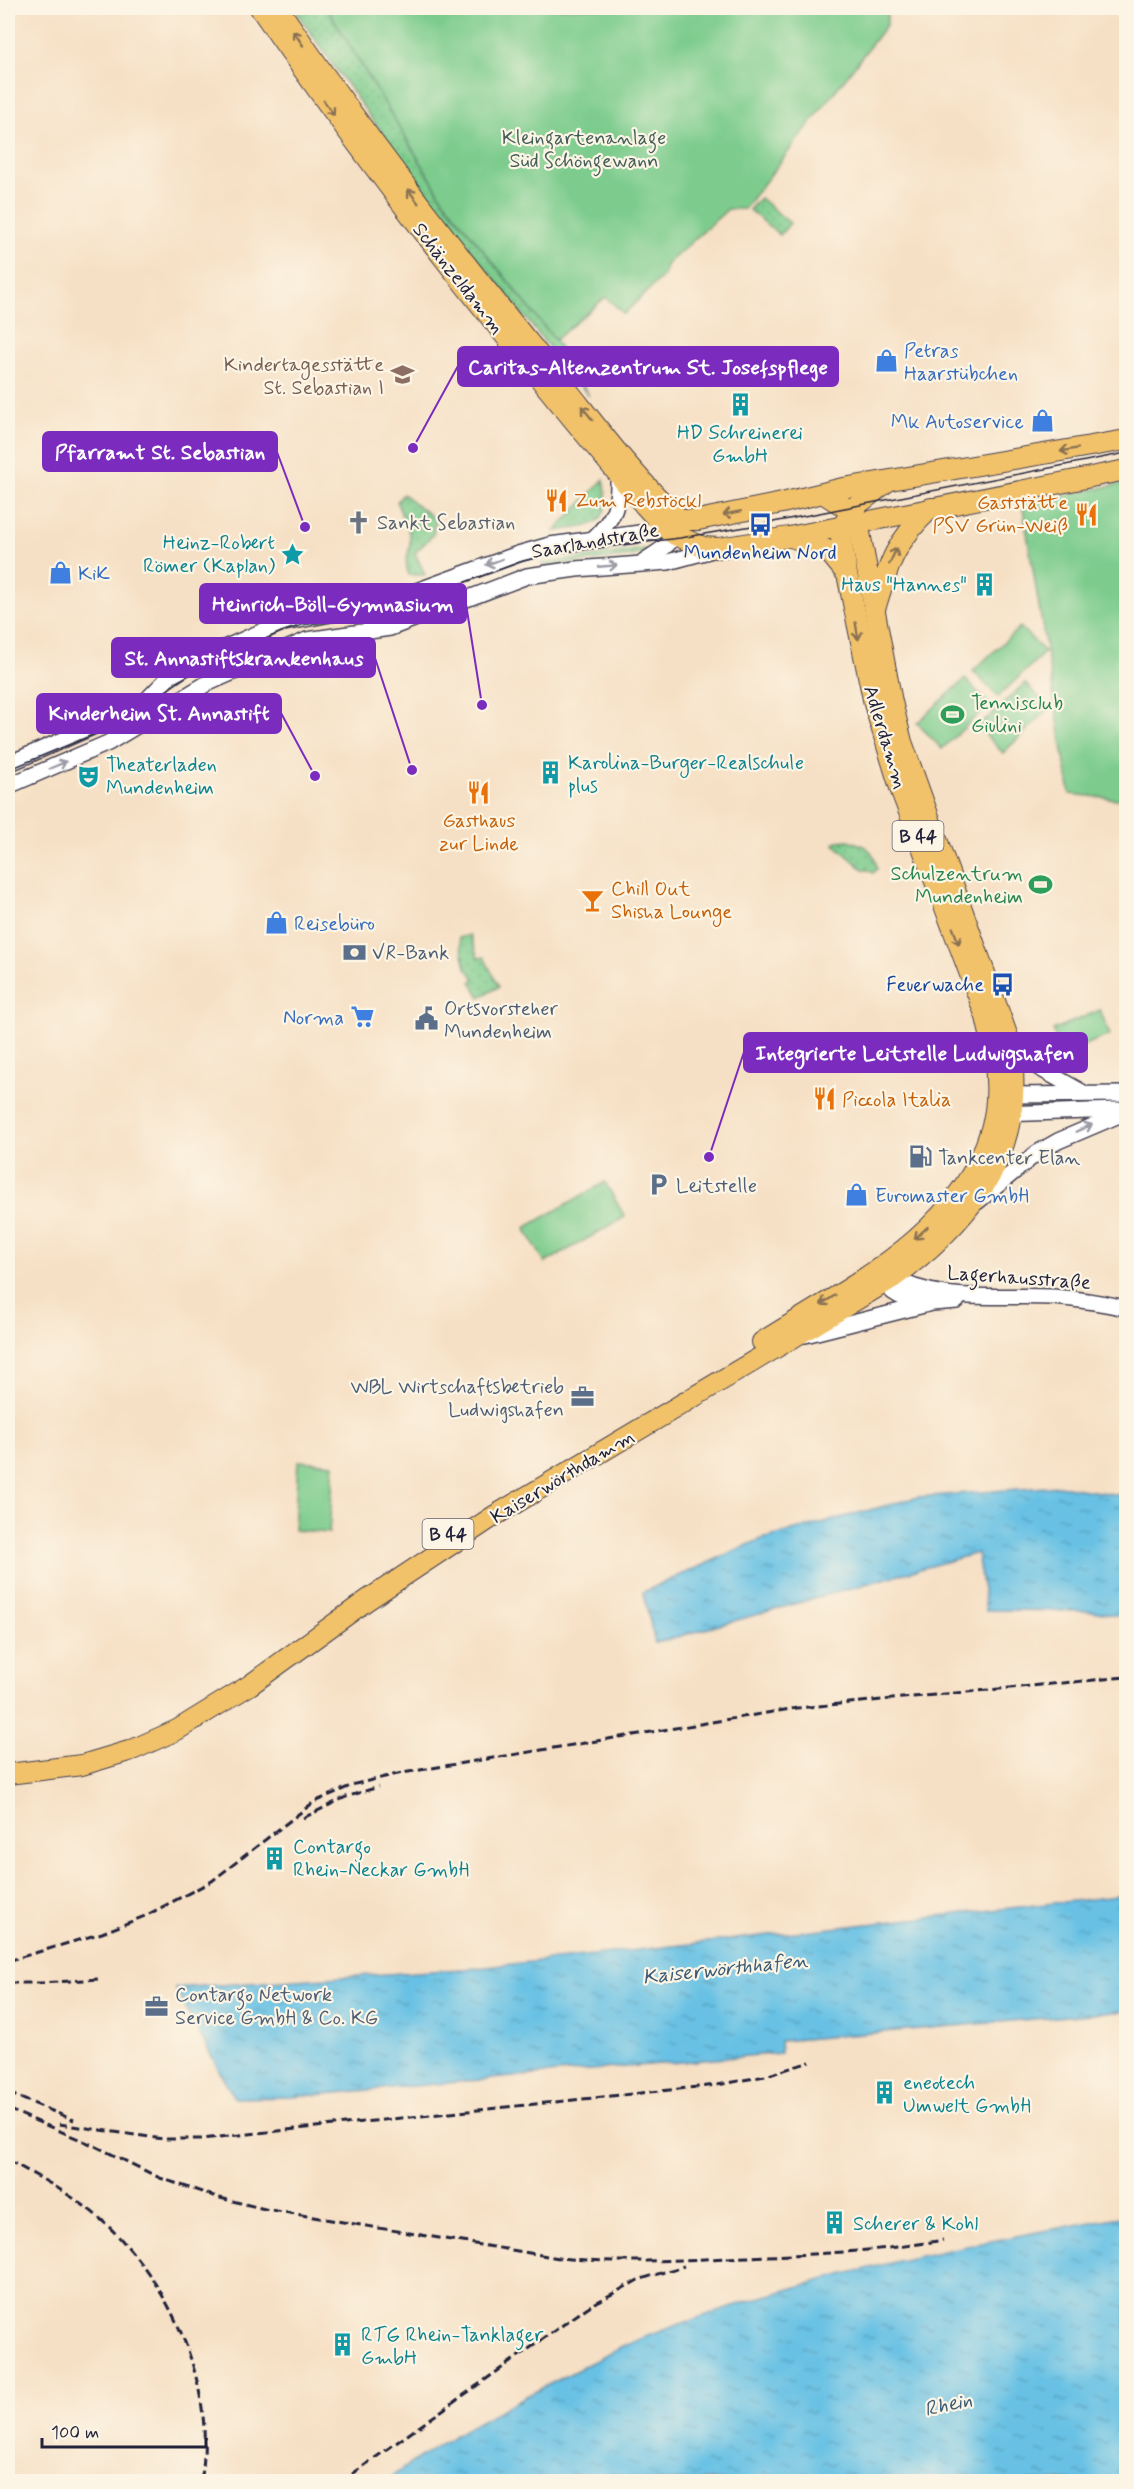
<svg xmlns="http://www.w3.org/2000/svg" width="1134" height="2489" font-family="Mynerve,sans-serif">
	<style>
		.grass { fill: url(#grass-dots); stroke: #507764; stroke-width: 1.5 }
		.garden { fill: #7dcc8d; stroke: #507764; stroke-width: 1.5 }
		.water { fill: url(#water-ripples); stroke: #447290; stroke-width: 1.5 }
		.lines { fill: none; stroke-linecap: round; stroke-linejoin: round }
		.minor-casing { stroke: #423e50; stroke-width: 18 }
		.major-casing { stroke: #423e50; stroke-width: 22 }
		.minor { stroke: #fff; stroke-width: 15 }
		.major { stroke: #f2c26a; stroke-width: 20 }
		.tram { stroke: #22223b; stroke-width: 1.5 }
		.rail { stroke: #22223b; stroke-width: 3; stroke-dasharray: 9 4.5; stroke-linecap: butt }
		.oneway { stroke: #8a7252 }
		.oneway2 { stroke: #9c9ca7 }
		.labels { text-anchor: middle; stroke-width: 4.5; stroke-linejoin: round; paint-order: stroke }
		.shield { fill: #fcf5e5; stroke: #63616e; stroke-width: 1.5 }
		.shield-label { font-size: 18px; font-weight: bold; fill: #22223b }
		.park-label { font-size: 20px; fill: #425e58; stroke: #fcf5e5 }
		.street-label { font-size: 20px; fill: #22223b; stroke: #fcf5e5 }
		.shop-label { font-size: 20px; fill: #366cbe; stroke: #fcf5e5; text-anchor: start }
		.education-label { font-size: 20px; fill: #785e54; stroke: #fcf5e5; text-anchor: end }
		.culture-label { font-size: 20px; fill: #0d838f; stroke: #fcf5e5; text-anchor: start }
		.food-label { font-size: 20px; fill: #c56008; stroke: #fcf5e5; text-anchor: start }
		.worship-label { font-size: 20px; fill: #5b616d; stroke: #fcf5e5; text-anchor: start }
		.transit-label { font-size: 20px; fill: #164399; stroke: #fcf5e5 }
		.leisure-label { font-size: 20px; fill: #27864d; stroke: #fcf5e5; text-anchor: start }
		.service-label { font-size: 20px; fill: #4e5e75; stroke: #fcf5e5; text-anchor: start }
		.water-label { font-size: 21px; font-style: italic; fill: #3a5a76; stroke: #fcf5e5 }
		.leader { fill: none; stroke: #7b2cbf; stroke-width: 2 }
		.callout-dot { fill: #7b2cbf; stroke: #fcf5e5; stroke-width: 2 }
		.callout { fill: #7b2cbf; stroke: #7b2cbf; stroke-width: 2 }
		.callout-label { font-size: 21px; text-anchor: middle; font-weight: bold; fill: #fff }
	</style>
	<defs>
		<pattern id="grass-dots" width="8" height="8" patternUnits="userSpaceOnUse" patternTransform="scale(1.5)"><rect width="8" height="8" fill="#7dcc8d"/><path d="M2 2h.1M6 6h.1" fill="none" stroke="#6caf7b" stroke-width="1.8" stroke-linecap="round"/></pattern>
		<pattern id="water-ripples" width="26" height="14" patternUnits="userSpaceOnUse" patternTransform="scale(1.5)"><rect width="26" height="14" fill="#67c1e4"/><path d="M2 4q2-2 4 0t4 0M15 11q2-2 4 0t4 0" fill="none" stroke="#549cba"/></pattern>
	</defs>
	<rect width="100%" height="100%" fill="#fcf5e5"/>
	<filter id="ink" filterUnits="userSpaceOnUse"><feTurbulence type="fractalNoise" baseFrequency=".0167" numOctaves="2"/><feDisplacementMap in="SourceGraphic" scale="12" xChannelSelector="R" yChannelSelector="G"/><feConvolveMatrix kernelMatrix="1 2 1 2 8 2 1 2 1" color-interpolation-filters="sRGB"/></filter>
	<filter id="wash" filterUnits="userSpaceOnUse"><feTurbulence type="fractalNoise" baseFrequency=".008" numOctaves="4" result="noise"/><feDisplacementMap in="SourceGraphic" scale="24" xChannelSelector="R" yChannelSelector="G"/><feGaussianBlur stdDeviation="1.35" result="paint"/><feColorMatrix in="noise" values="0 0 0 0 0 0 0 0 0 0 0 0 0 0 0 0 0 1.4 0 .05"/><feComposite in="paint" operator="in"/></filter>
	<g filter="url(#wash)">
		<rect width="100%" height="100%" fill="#f6e0c5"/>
		<!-- grass -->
		<g class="grass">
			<path d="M294,8H328L444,201L555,340L589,396C486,270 384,143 294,8Z"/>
			<polygon points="760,198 790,223 780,235 749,210"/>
			<path d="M604,479C612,526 596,526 555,531Z"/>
			<path d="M403,494L436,520L433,535L415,553L425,575H409C401,556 414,551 409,533C406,523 400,513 397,502Z"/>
			<polygon points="642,549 651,550 631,556 545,567 541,564"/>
			<path d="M848,840C866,846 875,849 877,869L873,873L868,870H864L834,844L837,841Z"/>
			<polygon points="470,935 478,958 484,957 499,987 480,997 471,982 475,979 466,968 459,938"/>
		</g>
		<!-- garden -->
		<g class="garden">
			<polygon points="327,8 887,8 887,24 744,209 728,209 666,265 665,274 624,314 606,297 555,340 444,201"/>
			<polygon points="1126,483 1126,800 1070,794 1022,503"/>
			<polygon points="1020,627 1045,652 998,697 973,671"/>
			<polygon points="965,679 989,704 942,749 917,723"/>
			<polygon points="1025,683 1050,708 1003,753 978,727"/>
			<polygon points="1100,1010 1110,1035 1062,1054 1053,1030"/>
			<polygon points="605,1182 625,1217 545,1263 525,1228"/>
			<polygon points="298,1461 334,1464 329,1533 294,1530"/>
		</g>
		<!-- water -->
		<g class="water">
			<polygon points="1059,1486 1126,1496 1126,1617 1092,1611 986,1610 977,1553 655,1643 643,1592 759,1540 918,1497"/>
			<polygon points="1126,1895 1126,2011 780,2041 781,2053 292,2097 234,2098 175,1988 477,1968"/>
			<path d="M1126,2216V2481H386C435,2444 491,2414 546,2386C579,2370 613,2349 648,2336C802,2277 964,2244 1126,2216Z"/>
		</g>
	</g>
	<g filter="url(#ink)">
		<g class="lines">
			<defs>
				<g id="minor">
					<path d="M592,540C616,517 619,506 618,473"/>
					<path d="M644,561C659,551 672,545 679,527"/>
					<polyline points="8,764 97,725 117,724 123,721 133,714 170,676 215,652 279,624 378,605 518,554 550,545 655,531 674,524"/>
					<polyline points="8,786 108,743 206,684 307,640 390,628 527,576 576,569 668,562 716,549"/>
					<polyline points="1009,1040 1039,1068 1082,1092"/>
					<polyline points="1002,1095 1126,1094"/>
					<polyline points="1001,1114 1118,1110"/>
					<polyline points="977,1202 1037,1153 1058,1141 1126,1112"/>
					<path d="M880,1274C888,1295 906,1301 928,1303"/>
					<path d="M886,1274C937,1305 996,1294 1053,1297C1077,1299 1103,1303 1126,1308"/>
					<polyline points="805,1335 932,1303 957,1301"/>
				</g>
				<g id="major">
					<path d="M260,8C379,181 509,344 644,505L665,528L675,535L703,547L719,548L789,537L1126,470"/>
					<path d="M278,8C364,134 456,255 554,373C594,422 633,477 681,520H698L782,503L843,488L1126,440"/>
					<polyline points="794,538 827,550 845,572"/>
					<path d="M876,606C889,562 896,541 931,508"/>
					<path d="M762,1342C847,1288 961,1234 991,1129C1002,1093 995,1052 986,1017L901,791L874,704L847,574L841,538L842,526L857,505L888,481"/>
					<path d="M8,1774L82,1765L132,1750L177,1730L250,1685L366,1601L494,1516L893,1278C975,1218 1030,1147 1009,1040L902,742L892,702L858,522L851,511L824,494"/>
				</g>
			</defs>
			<!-- minor casing -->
			<use href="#minor" class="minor-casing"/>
			<!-- major casing -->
			<use href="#major" class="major-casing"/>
			<!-- minor -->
			<use href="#minor" class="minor"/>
			<!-- major -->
			<use href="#major" class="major"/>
			<!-- tram -->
			<polyline class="tram" points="8,770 116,725 196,670 284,631 302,625 361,617 390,610 523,561 557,553 680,538 758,525 1126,453"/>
			<!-- rail -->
			<g class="rail">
				<polyline points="303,1818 346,1797 378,1787"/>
				<polyline points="8,1961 102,1933 145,1916 212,1881 314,1802 355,1784 402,1773 797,1708 1126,1677"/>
				<polyline points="8,1983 42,1983 98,1979"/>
				<polyline points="8,2093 74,2120"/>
				<path d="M8,2109L95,2146L160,2178L220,2198L265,2209L559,2258C622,2264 684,2260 747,2257C813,2254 878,2252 943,2240"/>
				<polyline points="59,2124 163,2139 201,2139 717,2085 765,2076 810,2062"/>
				<path d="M8,2160C38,2177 70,2193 97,2216C169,2278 218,2385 201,2482"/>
				<polyline points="341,2482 588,2307 638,2280 684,2266"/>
			</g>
		</g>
		<!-- one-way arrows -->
		<defs><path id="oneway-shaft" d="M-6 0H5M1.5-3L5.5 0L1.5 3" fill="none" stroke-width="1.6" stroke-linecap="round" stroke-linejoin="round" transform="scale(1.5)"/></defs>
		<g class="oneway">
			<use href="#oneway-shaft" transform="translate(298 38) rotate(-124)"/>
			<use href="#oneway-shaft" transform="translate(329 108) rotate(55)"/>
			<use href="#oneway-shaft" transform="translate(413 196) rotate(-127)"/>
			<use href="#oneway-shaft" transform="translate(587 413) rotate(-129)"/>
			<use href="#oneway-shaft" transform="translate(1069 450) rotate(170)"/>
			<use href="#oneway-shaft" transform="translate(732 513) rotate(169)"/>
			<use href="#oneway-shaft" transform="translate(893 556) rotate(-65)"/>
			<use href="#oneway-shaft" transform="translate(857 631) rotate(80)"/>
			<use href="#oneway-shaft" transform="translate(956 936) rotate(69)"/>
			<use href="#oneway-shaft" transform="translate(921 1233) rotate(138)"/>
			<use href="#oneway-shaft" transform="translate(828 1300) rotate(147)"/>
		</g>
		<g class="oneway2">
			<use href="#oneway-shaft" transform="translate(494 562) rotate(160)"/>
			<use href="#oneway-shaft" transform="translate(608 566) rotate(-5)"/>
			<use href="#oneway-shaft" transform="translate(58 765) rotate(-23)"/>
			<use href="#oneway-shaft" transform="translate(1084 1128) rotate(-24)"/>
		</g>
	</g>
	<!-- icons -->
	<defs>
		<symbol id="shop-bare" viewBox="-9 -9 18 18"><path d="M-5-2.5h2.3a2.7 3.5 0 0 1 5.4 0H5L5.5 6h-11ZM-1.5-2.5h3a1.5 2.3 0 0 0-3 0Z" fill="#3f7fe0" stroke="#fcf5e5" stroke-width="2.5" paint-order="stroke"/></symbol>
		<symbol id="school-bare" viewBox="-9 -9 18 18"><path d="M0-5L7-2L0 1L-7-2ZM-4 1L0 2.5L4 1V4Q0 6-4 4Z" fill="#8d6e63" stroke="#fcf5e5" stroke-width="2.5" paint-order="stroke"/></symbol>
		<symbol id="building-bare" viewBox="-9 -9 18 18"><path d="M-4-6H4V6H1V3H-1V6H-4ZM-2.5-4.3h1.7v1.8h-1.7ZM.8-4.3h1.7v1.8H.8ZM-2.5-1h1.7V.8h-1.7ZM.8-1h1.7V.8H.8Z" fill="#0f9aa8" stroke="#fcf5e5" stroke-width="2.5" paint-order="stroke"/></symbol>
		<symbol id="restaurant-bare" viewBox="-9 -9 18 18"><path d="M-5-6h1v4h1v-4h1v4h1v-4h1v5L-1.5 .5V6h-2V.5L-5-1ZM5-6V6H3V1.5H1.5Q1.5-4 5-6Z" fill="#e8710a" stroke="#fcf5e5" stroke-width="2.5" paint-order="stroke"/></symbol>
		<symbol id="church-bare" viewBox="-9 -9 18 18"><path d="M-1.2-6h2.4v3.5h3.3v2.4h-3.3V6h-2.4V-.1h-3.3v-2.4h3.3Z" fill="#6b7280" stroke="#fcf5e5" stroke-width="2.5" paint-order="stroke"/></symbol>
		<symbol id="bus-bare" viewBox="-9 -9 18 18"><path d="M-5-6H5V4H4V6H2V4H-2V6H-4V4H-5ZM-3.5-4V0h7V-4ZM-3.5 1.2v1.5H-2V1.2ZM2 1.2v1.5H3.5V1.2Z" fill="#1a4fb4" stroke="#fcf5e5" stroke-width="2.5" paint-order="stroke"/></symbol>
		<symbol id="sight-bare" viewBox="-9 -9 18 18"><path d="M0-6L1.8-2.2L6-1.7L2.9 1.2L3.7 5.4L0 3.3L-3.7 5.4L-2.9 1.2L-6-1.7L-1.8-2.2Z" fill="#0f9aa8" stroke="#fcf5e5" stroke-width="2.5" paint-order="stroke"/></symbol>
		<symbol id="stadium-bare" viewBox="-9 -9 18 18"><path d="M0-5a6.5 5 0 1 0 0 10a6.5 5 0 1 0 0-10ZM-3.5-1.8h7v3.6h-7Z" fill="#2e9e5b" stroke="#fcf5e5" stroke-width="2.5" paint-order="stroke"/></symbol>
		<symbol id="theatre-bare" viewBox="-9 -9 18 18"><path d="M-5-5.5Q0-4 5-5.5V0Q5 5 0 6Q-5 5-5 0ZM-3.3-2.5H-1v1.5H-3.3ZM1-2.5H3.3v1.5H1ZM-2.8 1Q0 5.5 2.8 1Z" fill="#0f9aa8" stroke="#fcf5e5" stroke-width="2.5" paint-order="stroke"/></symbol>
		<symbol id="bar-bare" viewBox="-9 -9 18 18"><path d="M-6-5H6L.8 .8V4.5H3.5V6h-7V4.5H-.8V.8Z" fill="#e8710a" stroke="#fcf5e5" stroke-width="2.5" paint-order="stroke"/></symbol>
		<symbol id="bank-bare" viewBox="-9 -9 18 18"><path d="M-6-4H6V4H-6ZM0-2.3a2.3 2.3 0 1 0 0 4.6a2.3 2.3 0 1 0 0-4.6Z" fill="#5c6f8a" stroke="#fcf5e5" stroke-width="2.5" paint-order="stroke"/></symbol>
		<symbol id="supermarket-bare" viewBox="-9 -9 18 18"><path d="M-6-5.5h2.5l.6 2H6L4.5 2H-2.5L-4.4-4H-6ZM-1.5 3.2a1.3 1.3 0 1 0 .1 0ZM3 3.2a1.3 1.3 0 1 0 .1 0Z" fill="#3f7fe0" stroke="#fcf5e5" stroke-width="2.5" paint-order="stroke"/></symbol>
		<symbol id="civic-bare" viewBox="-9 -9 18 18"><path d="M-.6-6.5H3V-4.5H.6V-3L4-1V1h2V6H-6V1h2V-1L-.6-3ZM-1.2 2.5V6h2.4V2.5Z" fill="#5c6f8a" stroke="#fcf5e5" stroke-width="2.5" paint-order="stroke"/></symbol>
		<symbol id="fuel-bare" viewBox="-9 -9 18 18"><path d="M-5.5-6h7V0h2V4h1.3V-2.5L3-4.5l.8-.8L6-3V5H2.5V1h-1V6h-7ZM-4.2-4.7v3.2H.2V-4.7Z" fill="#5c6f8a" stroke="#fcf5e5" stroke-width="2.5" paint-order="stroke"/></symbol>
		<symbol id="parking-bare" viewBox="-9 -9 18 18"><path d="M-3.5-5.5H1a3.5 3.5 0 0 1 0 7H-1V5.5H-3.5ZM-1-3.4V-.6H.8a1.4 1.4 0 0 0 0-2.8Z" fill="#5c6f8a" stroke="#fcf5e5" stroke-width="2.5" paint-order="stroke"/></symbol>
		<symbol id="office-bare" viewBox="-9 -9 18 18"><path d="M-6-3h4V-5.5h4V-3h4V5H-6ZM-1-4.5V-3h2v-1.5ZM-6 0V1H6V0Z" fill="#5c6f8a" stroke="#fcf5e5" stroke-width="2.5" paint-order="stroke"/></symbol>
	</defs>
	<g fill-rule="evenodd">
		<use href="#shop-bare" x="870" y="344" width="33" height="33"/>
		<use href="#school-bare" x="386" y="358" width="33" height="33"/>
		<use href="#building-bare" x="724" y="388" width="33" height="33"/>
		<use href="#shop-bare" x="1026" y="404" width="33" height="33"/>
		<use href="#restaurant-bare" x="540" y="484" width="33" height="33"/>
		<use href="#restaurant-bare" x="1070" y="498" width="33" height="33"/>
		<use href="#church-bare" x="342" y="506" width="33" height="33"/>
		<use href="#bus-bare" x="744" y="508" width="33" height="33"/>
		<use href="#sight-bare" x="276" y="538" width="33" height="33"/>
		<use href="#shop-bare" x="44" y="556" width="33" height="33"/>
		<use href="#building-bare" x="968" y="568" width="33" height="33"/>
		<use href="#stadium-bare" x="936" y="698" width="33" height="33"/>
		<use href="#building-bare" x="534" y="756" width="33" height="33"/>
		<use href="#theatre-bare" x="72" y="760" width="33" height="33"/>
		<use href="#restaurant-bare" x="462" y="776" width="33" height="33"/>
		<use href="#stadium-bare" x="1024" y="868" width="33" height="33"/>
		<use href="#bar-bare" x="576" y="884" width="33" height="33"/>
		<use href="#shop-bare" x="260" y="906" width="33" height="33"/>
		<use href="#bank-bare" x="338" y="936" width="33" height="33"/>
		<use href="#bus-bare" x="986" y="968" width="33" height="33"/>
		<use href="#supermarket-bare" x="346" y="1000" width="33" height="33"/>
		<use href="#civic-bare" x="410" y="1002" width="33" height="33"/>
		<use href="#restaurant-bare" x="808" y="1082" width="33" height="33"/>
		<use href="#fuel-bare" x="904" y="1140" width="33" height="33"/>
		<use href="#parking-bare" x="642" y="1168" width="33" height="33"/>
		<use href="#shop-bare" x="840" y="1178" width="33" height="33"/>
		<use href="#office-bare" x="566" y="1380" width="33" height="33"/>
		<use href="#building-bare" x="258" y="1842" width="33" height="33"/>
		<use href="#office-bare" x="140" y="1990" width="33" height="33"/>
		<use href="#building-bare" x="868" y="2076" width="33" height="33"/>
		<use href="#building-bare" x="818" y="2206" width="33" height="33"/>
		<use href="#building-bare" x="326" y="2328" width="33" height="33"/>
	</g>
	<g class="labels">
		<!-- shield labels -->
		<g class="shield">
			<rect x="892.5" y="821" width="51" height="30" rx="4.5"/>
			<rect x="422.5" y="1519" width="51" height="30" rx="4.5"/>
		</g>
		<g class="shield-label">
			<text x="918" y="842">B 44</text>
			<text x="448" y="1540">B 44</text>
		</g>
		<!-- park labels -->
		<g class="park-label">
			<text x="584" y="144">Kleingartenanlage<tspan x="584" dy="23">Süd Schöngewann</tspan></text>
		</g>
		<!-- street labels -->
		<g class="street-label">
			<text transform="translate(459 278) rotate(52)" y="7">Schänzeldamm</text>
			<text transform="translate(595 540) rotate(-10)" y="7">Saarlandstraße</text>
			<text transform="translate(886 737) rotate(73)" y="7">Adlerdamm</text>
			<text transform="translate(1019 1277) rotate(4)" y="7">Lagerhausstraße</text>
			<text transform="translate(562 1476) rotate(-31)" y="7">Kaiserwörthdamm</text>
		</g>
		<!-- shop labels -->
		<g class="shop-label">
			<text x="904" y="357">Petras<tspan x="904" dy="23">Haarstübchen</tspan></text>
			<text x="1024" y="428" text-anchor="end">Mk Autoservice</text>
			<text x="78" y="580">KiK</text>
			<text x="294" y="930">Reisebüro</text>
			<text x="344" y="1024" text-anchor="end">Norma</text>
			<text x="875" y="1202">Euromaster GmbH</text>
		</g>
		<!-- education labels -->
		<g class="education-label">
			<text x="384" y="371">Kindertagesstätte<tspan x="384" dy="23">St. Sebastian I</tspan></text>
		</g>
		<!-- culture labels -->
		<g class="culture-label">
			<text x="740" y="439" text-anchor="middle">HD Schreinerei<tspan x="740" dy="23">GmbH</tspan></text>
			<text x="275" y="549" text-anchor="end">Heinz-Robert<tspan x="275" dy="23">Römer (Kaplan)</tspan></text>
			<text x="967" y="591" text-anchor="end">Haus "Hannes"</text>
			<text x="568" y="769">Karolina-Burger-Realschule<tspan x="568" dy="23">plus</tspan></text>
			<text x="106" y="771">Theaterladen<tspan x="106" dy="23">Mundenheim</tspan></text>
			<text x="293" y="1853">Contargo<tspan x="293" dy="23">Rhein-Neckar GmbH</tspan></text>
			<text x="903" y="2089">eneotech<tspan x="903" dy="23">Umwelt GmbH</tspan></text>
			<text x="853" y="2230">Scherer &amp; Kohl</text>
			<text x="361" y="2341">RTG Rhein-Tanklager<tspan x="361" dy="23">GmbH</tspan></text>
		</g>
		<!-- food labels -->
		<g class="food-label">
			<text x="574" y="507">Zum Rebstöckl</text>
			<text x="1068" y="509" text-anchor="end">Gaststätte<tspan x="1068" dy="23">PSV Grün-Weiß</tspan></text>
			<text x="479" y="827" text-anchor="middle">Gasthaus<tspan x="479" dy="23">zur Linde</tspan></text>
			<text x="611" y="895">Chill Out<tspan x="611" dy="23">Shisha Lounge</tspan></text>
			<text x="842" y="1106">Piccola Italia</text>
		</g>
		<!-- worship labels -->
		<g class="worship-label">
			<text x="377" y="529">Sankt Sebastian</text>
		</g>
		<!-- transit labels -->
		<g class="transit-label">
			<text x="760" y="559">Mundenheim Nord</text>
			<text x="984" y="991" text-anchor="end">Feuerwache</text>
		</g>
		<!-- leisure labels -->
		<g class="leisure-label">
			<text x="971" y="709">Tennisclub<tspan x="971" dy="23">Giulini</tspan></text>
			<text x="1023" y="880" text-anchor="end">Schulzentrum<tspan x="1023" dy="23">Mundenheim</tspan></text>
		</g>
		<!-- service labels -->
		<g class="service-label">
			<text x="372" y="959">VR-Bank</text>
			<text x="444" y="1015">Ortsvorsteher<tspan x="444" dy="23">Mundenheim</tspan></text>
			<text x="938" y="1164">Tankcenter Elan</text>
			<text x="676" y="1192">Leitstelle</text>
			<text x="564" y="1393" text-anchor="end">WBL Wirtschaftsbetrieb<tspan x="564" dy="23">Ludwigshafen</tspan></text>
			<text x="175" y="2001">Contargo Network<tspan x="175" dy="23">Service GmbH &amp; Co. KG</tspan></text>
		</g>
		<!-- water labels -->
		<g class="water-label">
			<text transform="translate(725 1968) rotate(-6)" y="7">Kaiserwörthhafen</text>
			<text transform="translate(948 2404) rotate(-13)" y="7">Rhein</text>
		</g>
	</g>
	<!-- callouts -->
	<path class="leader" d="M413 448L458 366M305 527L277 452M482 705L466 604M412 770L375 658M315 776L281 713M709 1157L744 1052"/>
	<g class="callout-dot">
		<circle cx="413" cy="448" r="6"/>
		<circle cx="305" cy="527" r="6"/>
		<circle cx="482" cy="705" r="6"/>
		<circle cx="412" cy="770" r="6"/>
		<circle cx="315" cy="776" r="6"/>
		<circle cx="709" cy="1157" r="6"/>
	</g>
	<g class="callout">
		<rect x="458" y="347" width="380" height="39" rx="6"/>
		<rect x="43" y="432" width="234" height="39" rx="6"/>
		<rect x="200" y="584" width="266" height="39" rx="6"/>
		<rect x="112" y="638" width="263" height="39" rx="6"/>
		<rect x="37" y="694" width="244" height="39" rx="6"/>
		<rect x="744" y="1033" width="343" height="39" rx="6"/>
	</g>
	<g class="callout-label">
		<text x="648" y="374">Caritas-Altenzentrum St. Josefspflege</text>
		<text x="160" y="459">Pfarramt St. Sebastian</text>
		<text x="333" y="611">Heinrich-Böll-Gymnasium</text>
		<text x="244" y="665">St. Annastiftskrankenhaus</text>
		<text x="159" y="720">Kinderheim St. Annastift</text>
		<text x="915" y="1060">Integrierte Leitstelle Ludwigshafen</text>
	</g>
	<!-- margin -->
	<rect width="1134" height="2489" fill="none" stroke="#fcf5e5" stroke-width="30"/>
	<!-- scale -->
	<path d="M42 2438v9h164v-9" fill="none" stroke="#22223b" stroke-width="3"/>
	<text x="51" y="2438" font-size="18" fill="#22223b" stroke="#fcf5e5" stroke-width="4.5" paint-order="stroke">100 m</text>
</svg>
